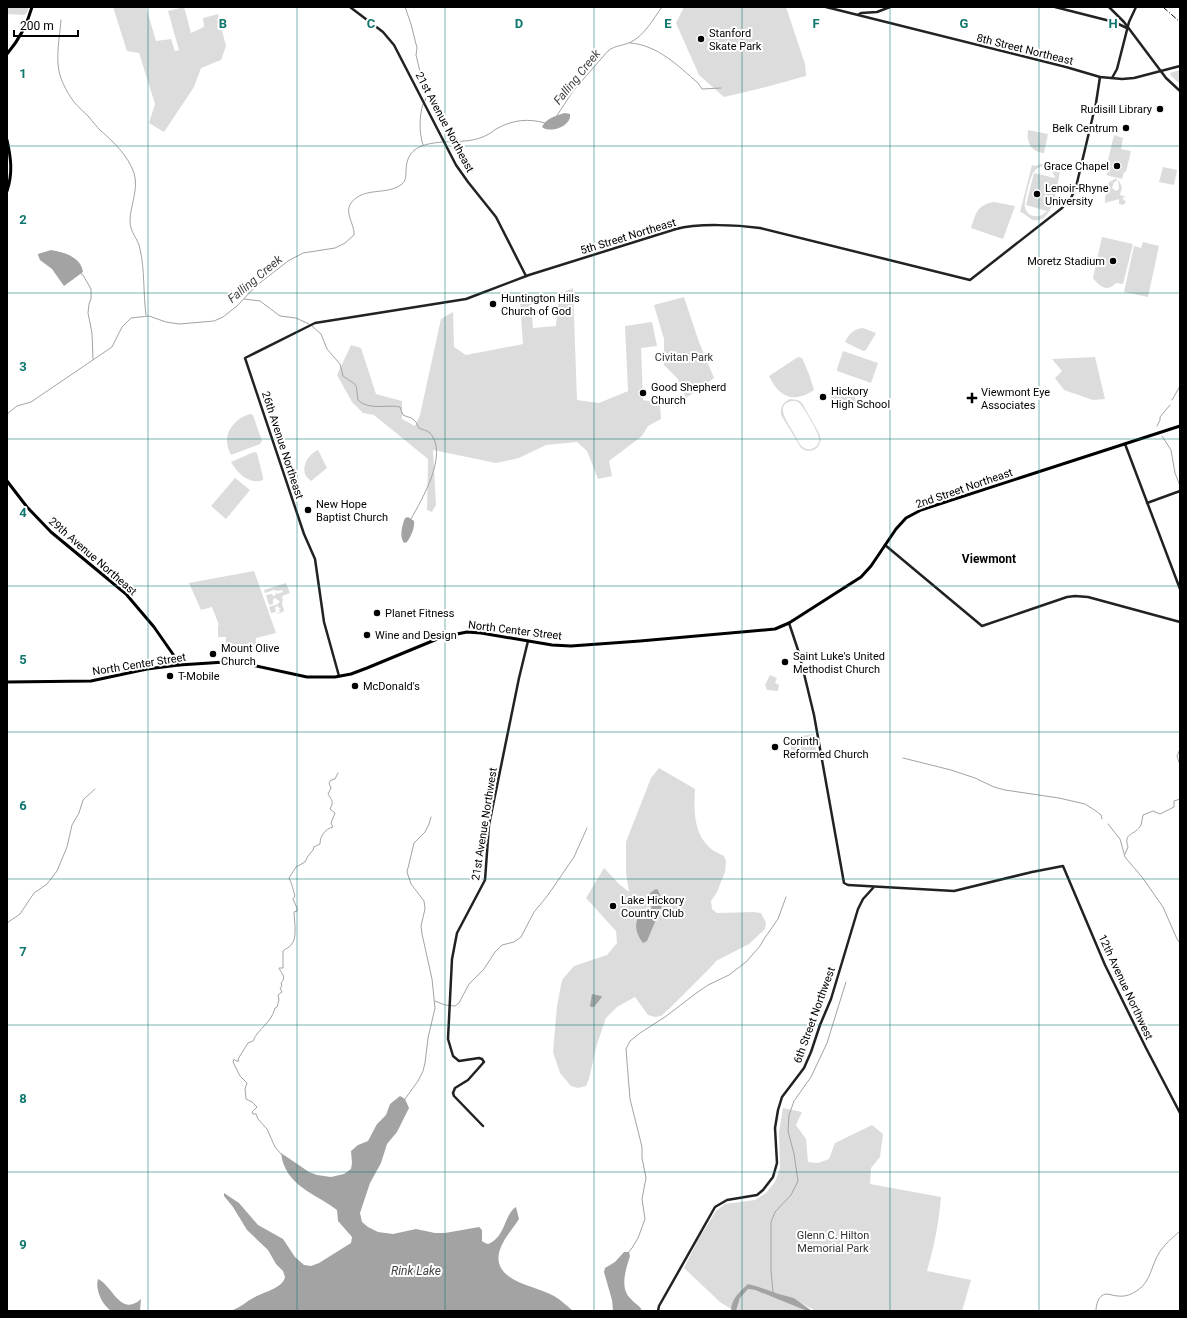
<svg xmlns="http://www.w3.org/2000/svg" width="1187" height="1318" font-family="Roboto,sans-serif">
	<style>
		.green { fill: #dcdcdc; fill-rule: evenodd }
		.water { fill: #a3a3a3 }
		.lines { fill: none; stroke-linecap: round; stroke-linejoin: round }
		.stream { stroke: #a3a3a3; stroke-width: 1 }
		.secondary { stroke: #222; stroke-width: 2.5 }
		.primary { stroke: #000; stroke-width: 3 }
		.rail { stroke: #000; stroke-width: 1; stroke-dasharray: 6 2 1 2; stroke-linecap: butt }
		.grid { fill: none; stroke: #0f766e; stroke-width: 1; stroke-opacity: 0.55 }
		.poi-dot { fill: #000; stroke: #fff; stroke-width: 1.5 }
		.labels { text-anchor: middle; stroke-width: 4; stroke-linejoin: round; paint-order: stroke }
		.poi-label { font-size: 11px; fill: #000; stroke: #fff; text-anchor: start }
		.street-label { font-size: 11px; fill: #000; stroke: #fff }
		.park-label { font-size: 11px; fill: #333; stroke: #fff }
		.water-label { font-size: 12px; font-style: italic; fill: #444; stroke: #fff }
		.neighbourhood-label { font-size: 12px; font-weight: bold; fill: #000; stroke: #fff }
		.grid-label { font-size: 13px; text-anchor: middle; font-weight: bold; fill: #0f766e; stroke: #fff; stroke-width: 4; stroke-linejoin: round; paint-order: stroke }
	</style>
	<rect width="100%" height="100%" fill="#fff"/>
	<!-- green -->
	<g class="green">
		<polygon points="7,7 29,7 27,13 24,15 7,14"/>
		<polygon points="113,7 146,7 156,41 171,39 175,51 179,50 168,11 184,7 191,33 204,27 203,18 218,14 226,46 221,60 201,68 194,87 164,132 149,123 155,104 139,53 127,51"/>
		<polygon points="684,7 786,7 805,64 806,76 766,87 724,97 699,75 676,23"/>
		<polygon points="1180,70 1180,84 1171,76 1170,73 1173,72"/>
		<path d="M1028,130L1048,134L1044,153C1031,152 1026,142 1028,130Z"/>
		<polygon points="1114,135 1123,138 1121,149 1131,151 1126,172 1124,172 1122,179 1106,175 1109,170 1107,164"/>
		<path d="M1041,164C1048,163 1052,166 1056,171L1060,172C1057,185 1053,225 1033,220C1028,218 1025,213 1020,212L1032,165L1035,166ZM1040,167C1048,166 1053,170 1055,178L1034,173L1026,205L1047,211C1041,219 1027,218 1025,207C1024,201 1030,178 1033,173C1035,170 1037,168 1040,167Z"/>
		<polygon points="1163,167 1177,170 1174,185 1159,182"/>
		<polygon points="1117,178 1116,182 1114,182 1112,188 1116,191 1119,189 1118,179 1122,187 1120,195 1126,197 1122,198 1126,202 1123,205 1119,204 1119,199 1105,203 1105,198 1109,182"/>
		<path d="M994,202L1015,206L1003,239L971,228C976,213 977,205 994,202Z"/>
		<path d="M1102,237L1133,244L1123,284L1116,283C1107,293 1099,286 1093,278Z"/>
		<polygon points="1143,242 1159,246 1148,297 1124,292 1134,246 1141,248"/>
		<polygon points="573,288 577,400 599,403 628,391 625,326 652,322 657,346 641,348 643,400 660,403 661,419 648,426 642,436 609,461 612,476 598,479 587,451 577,442 546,445 519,458 496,463 433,450 436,505 432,512 427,510 428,459 374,415 363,413 352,402 337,375 351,345 361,348 376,394 402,401 402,419 415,426 420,415 441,319 453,312 454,347 466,355 523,344 520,301 531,299 533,328 556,326 559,294"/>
		<polygon points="684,297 699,342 714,378 686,398 678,379 664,365 664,339 654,305"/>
		<path d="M863,328L876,333L866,350L863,351L845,342C849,334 853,329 863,328Z"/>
		<polygon points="843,351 878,363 871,383 837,371 837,369"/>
		<path d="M798,357L802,358L809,374L814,390C793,404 779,397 769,376Z"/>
		<polygon points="1095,357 1105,399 1093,400 1064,390 1055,378 1062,371 1052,359"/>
		<polygon points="853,388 856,402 833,407 830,392"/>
		<path d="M790,399L798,400L802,403L819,433C825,446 812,456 801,448L781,415C780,407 783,402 790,399ZM793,401C795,401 797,401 799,403C803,406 818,432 819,438C820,445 814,450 807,449C800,448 796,436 792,430C787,421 774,403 793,401Z"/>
		<path d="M250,414L253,415L262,441L260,444L231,455C229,451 227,446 227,442C226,429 238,417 250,414Z"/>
		<path d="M318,450L327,468L311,481C309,479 306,477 305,474C302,464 309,454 318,450Z"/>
		<path d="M254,452L257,453L263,477V480C249,485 237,473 231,462Z"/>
		<polygon points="235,478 250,490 226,519 211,506"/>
		<polygon points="254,571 276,633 256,638 255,652 225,648 226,637 218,637 218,625 219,625 212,607 201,610 189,583"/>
		<polygon points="286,583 290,593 282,596 283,597 281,598 283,599 282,604 284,610 283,611 285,611 277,614 277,613 280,612 279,610 281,609 279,608 278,606 275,607 276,612 271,613 269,607 278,604 280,601 277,600 276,598 273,599 273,604 269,605 266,595 272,594 273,596 276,595 275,592 277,594 283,592 282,590 277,591 274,590 265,593 264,590"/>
		<polygon points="770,675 777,678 775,683 779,685 778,691 767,690 765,685"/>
		<polygon points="814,734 816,750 795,753 791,750 790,739 791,738"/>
		<path d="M659,768L695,789C694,808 693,831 708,846C712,851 719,853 724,856L726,861L725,872L717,892L711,901L712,909L717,913L753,912L761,913L766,923L765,929L749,944L716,961L711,967L670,1008L661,1016L655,1017L648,1015L635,997L617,1007L606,1018L597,1044L589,1079L586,1086L578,1088L571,1086L560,1073L553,1052L557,1006L562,980L574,966L607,955L617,943L616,931L586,898L604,868L619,884L629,892L626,873V842L651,778Z"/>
		<path d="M783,1108L802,1112L796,1125L806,1139L808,1162L818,1163L829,1159L835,1143L872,1125L883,1134L880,1157L871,1168L870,1184L941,1197C939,1222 934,1247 927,1271L971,1280L962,1311H816L801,1303L794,1298L779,1294L756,1286L748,1284L739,1292L731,1309L720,1302L684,1268L698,1240L716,1211L725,1204L755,1200L766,1193L775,1182L780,1168L779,1132Z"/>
		<polygon points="748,1289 755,1290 807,1311 736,1311 740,1298"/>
	</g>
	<!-- water -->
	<g class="water">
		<path d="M565,113L570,114C572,126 550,134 542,127C545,119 557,115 565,113Z"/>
		<path d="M51,250C64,252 81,257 83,272L64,286L52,269L40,260L38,255V254Z"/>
		<path d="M408,517L414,521C415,528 411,536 407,542L404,543C399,536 402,526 405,518Z"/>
		<path d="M656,889L658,890L663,903L647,941L643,943C634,931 634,922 642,910L649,911L651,910L652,904L650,893Z"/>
		<polygon points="592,994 601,996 602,997 594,1007 591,1007 590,1006"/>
		<path d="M400,1096L405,1099L409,1108L397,1132L387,1144L381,1163L370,1183L360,1213L362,1222L368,1227L378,1232L393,1234L416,1229L435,1233H445L479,1227L482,1230V1241L485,1243L488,1244C506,1237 504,1214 516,1207L519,1219C512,1230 502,1240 499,1253C493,1282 537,1286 554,1296C561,1300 567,1306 573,1311H230C241,1308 246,1301 255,1297C264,1292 283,1288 285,1277L283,1271L276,1264L268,1250L247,1230L233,1207L224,1196V1193L239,1203L258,1225L283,1239L295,1257L304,1265L311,1266L319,1263L351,1243L352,1237L338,1221L337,1210C315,1193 285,1186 281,1153L309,1172L317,1175L331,1177L344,1174L351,1169L352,1163L351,1151L358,1145L368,1141L377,1124L386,1115L390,1104Z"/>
		<path d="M624,1252H629L630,1256C626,1269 619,1288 631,1299C635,1304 640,1305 642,1311H613L612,1300L604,1272L605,1268L615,1262Z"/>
		<path d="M98,1279C110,1284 118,1309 133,1304C136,1303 139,1301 141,1299L140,1311L110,1310C102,1304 95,1289 98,1279Z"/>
		<path d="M748,1284L756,1286L779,1294L794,1298L812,1311H807L755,1290L748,1289L740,1298L736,1311H731C731,1299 740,1291 748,1284Z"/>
	</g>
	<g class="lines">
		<!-- stream -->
		<g class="stream">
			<polyline points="405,7 411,24 417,48 416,55 426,96 425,101"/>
			<path d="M61,20C60,34 57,49 58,63C58,76 66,91 74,102C78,107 84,112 89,117C93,122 96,126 101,131C114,142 128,156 134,173C139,189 130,206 130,221C130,233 138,238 140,249C145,271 143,293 146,315"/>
			<path d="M630,43C658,45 678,66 698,83L702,89L721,88"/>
			<path d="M556,117L573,91L608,51C615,45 623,46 631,42C645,35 653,19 662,7"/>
			<path d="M445,142C458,141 468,142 480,138C486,136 491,133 496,129C512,120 528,118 545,123"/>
			<path d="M423,145C419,132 419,117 423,104"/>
			<polyline points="80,273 83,275 91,289 91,299 89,304 88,313 92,333 93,359"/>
			<polyline points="244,299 260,301 280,316 296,318 309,324"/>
			<path d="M312,326L321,334L327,349L340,364L343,376C360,388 355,381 358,400C370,411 387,404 400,407L403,415C407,417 411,417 414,420C417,422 417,426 419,428C422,430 427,430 430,433C449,454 422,499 411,519"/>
			<polyline points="1172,400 1180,386"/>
			<path d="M7,414L17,406L31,402L112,347L122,327L131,318L149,316L166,322L179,324L214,321L223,317L237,306L256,286L288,261L303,253L335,248L345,243L354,235C355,225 344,213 351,203C364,186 387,196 402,184C406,181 406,175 406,170C407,147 423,144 442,142"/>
			<polyline points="1157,426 1160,420 1160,417 1170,405"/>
			<polyline points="1162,436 1171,450 1175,473 1180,486"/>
			<polyline points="1180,749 1177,756 1180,765"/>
			<polyline points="903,758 951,770 975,778 994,787 1005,790 1059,798 1085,804 1096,811 1101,815 1102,819"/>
			<polyline points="1108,824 1120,839 1125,857 1142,877 1163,907 1177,939 1180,943"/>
			<path d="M1125,854L1128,847C1123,832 1135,836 1141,825C1142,822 1142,818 1143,815L1153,811L1160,814L1174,807V801L1180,799"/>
			<polyline points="7,923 20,914 34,893 47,884 57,871 67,847 72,825 79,813 83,800 95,789"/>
			<polyline points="435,1001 445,1005 455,1006 459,1003 469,984 484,969 495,952 502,945 514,942 521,937 534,912 548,895 574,857 587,828"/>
			<polyline points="405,1099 418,1081 423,1071 425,1063 428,1038 435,1008 432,979 422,934 421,926 425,909 424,901 411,884 407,872 414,843 425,832 429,824 431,817"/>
			<path d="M281,1154L275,1147L267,1129L258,1119L256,1114H253L252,1112L257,1107L252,1102L246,1099L245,1089L247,1083L240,1076L233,1062L234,1059L236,1061H239L238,1059L248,1043L253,1041C259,1027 271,1024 275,1008L277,1007L279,1000L278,995L282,992L280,988L282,986L281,983C287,977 281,973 279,968H283V951C286,948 289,948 291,945C298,938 294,921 294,912L297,911V908L293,899L295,896C293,890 292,883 289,878L296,867L305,862L308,856L313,850L314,847L320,844C320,836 325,829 333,827L331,823L335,813L330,809C334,802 332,800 328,794L331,788L329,783L331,780L335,779L338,773"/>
			<polyline points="628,1253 632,1248 638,1238 645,1219 642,1199 646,1178 642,1158 642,1147 630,1099 626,1049 630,1041 640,1033 665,1017 695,994 708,985 729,975 746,962 760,946 764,939 778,919 786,897"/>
			<polyline points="773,1292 771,1270 771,1222 775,1212 791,1195 798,1181 794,1154 788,1131 789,1115 794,1101 811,1077 827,1043 846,982"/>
			<path d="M1096,1311C1096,1305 1098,1295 1106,1294C1110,1294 1114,1296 1118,1296C1126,1297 1132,1294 1138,1290C1151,1281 1151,1266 1159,1253C1164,1245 1172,1238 1180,1231"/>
		</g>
		<!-- secondary -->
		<g class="secondary">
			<polyline points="350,7 383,32 394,45 456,165 468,182 496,217 526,276"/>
			<polyline points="826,7 1066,67 1100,77 1122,79 1134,78 1180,66"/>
			<polyline points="1055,7 1114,22 1127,28"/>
			<polyline points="1109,7 1124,22 1166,78 1180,91"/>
			<polyline points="859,14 861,13 877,12 890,7"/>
			<polyline points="1112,78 1117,69 1129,22 1136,7"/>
			<polyline points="1125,444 1180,589"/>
			<polyline points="1147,503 1180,491"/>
			<polyline points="885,545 982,626 1067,597 1075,596 1088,597 1180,622"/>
			<polyline points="789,623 799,653 814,715 844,883 848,885 954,891 1032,872 1063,866 1105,965 1146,1048 1180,1113"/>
			<path d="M339,676L324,622L315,559L304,534L245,358L315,323L466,299L529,275L676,229C698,223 738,225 760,228L970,280L1062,208L1071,198L1076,187L1096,103L1100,77"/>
			<polyline points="483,1126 454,1096 453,1093 455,1088 468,1080 484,1062 482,1059 479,1058 459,1061 453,1056 448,1039 452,959 457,933 485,880 489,825 519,678 528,641"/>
			<polyline points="658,1311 659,1306 715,1207 727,1200 757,1195 763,1190 773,1177 777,1163 775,1128 778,1110 782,1097 804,1068 811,1052 820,1025 831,999 858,909 863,899 873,888"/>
		</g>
		<!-- primary -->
		<g class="primary">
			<path d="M7,54C19,40 27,25 32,7"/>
			<path d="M7,140C11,158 13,173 7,191"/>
			<polyline points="7,481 27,507 51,532 126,594 154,627 177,660 179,665"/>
			<polyline points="7,682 91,681 147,669 179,665 225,662 247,664 307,677 335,677 351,674 367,668 442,637 467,632 481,633 552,645 571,646 640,641 775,629 789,623 861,577 871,566 896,529 906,518 921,510 1180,426"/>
		</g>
		<!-- rail -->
		<polyline class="rail" points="1163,7 1180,22"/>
	</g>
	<!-- grid -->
	<path class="grid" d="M148,7V1311M297,7V1311M445,7V1311M594,7V1311M742,7V1311M890,7V1311M1039,7V1311M7,146H1180M7,293H1180M7,439H1180M7,586H1180M7,732H1180M7,879H1180M7,1025H1180M7,1172H1180"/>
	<!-- markers -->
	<g class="poi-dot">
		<circle cx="701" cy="39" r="4"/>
		<circle cx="1160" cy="109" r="4"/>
		<circle cx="1126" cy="128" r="4"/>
		<circle cx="1117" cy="166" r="4"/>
		<circle cx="1037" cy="194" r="4"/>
		<circle cx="1113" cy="261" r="4"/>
		<circle cx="493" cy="304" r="4"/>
		<circle cx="643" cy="393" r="4"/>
		<circle cx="823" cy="397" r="4"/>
		<path d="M970 392h4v4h4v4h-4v4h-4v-4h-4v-4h4z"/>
		<circle cx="308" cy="510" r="4"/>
		<circle cx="377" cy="613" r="4"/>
		<circle cx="367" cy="635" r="4"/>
		<circle cx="213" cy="654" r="4"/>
		<circle cx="785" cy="662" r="4"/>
		<circle cx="170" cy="676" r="4"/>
		<circle cx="355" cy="686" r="4"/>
		<circle cx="775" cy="747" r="4"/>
		<circle cx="613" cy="906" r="4"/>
	</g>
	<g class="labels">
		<!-- poi labels -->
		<g class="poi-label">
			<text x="709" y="37">Stanford<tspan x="709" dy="13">Skate Park</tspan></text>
			<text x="1152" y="113" text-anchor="end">Rudisill Library</text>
			<text x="1118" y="132" text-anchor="end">Belk Centrum</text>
			<text x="1109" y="170" text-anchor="end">Grace Chapel</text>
			<text x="1045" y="192">Lenoir-Rhyne<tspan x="1045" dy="13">University</tspan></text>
			<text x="1105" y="265" text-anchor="end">Moretz Stadium</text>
			<text x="501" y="302">Huntington Hills<tspan x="501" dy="13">Church of God</tspan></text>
			<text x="651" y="391">Good Shepherd<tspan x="651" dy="13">Church</tspan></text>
			<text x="831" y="395">Hickory<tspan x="831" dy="13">High School</tspan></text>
			<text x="981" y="396">Viewmont Eye<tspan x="981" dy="13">Associates</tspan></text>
			<text x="316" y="508">New Hope<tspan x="316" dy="13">Baptist Church</tspan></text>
			<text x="385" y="617">Planet Fitness</text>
			<text x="375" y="639">Wine and Design</text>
			<text x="221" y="652">Mount Olive<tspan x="221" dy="13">Church</tspan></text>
			<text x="793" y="660">Saint Luke's United<tspan x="793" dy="13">Methodist Church</tspan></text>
			<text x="178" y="680">T-Mobile</text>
			<text x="363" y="690">McDonald's</text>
			<text x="783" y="745">Corinth<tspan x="783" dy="13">Reformed Church</tspan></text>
			<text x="621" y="904">Lake Hickory<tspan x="621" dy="13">Country Club</tspan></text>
		</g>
		<!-- street labels -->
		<g class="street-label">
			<text transform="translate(1025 49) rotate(14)" y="4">8th Street Northeast</text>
			<text transform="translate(445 122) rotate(62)" y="4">21st Avenue Northeast</text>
			<text transform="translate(628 236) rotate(-17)" y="4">5th Street Northeast</text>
			<text transform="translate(283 445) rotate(72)" y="4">26th Avenue Northeast</text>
			<text transform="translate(964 488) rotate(-19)" y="4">2nd Street Northeast</text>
			<text transform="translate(93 556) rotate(41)" y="4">29th Avenue Northeast</text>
			<text transform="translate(515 630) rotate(7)" y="4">North Center Street</text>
			<text transform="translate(139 664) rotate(-9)" y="4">North Center Street</text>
			<text transform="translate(484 824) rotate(-81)" y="4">21st Avenue Northwest</text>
			<text transform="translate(1126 987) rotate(65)" y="4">12th Avenue Northwest</text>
			<text transform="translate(814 1015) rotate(-70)" y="4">6th Street Northwest</text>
		</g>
		<!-- park labels -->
		<g class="park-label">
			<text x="684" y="361">Civitan Park</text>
			<text x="833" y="1239">Glenn C. Hilton<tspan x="833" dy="13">Memorial Park</tspan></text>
		</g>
		<!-- water labels -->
		<g class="water-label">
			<text transform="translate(577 77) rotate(-51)" y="4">Falling Creek</text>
			<text transform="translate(255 279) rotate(-40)" y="4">Falling Creek</text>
			<text x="416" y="1275">Rink Lake</text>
		</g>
		<!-- neighbourhood labels -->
		<g class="neighbourhood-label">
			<text x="989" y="563">Viewmont</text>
		</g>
	</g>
	<g class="grid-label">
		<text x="223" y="28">B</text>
		<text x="371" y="28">C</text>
		<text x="519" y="28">D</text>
		<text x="668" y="28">E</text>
		<text x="816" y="28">F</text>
		<text x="964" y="28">G</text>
		<text x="1113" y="28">H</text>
		<text x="23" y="78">1</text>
		<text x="23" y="224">2</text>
		<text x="23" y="371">3</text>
		<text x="23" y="517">4</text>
		<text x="23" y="664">5</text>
		<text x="23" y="810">6</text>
		<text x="23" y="956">7</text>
		<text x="23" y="1103">8</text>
		<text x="23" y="1249">9</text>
	</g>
	<!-- border -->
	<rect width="1187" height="1318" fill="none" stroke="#000000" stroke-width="16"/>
	<!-- scale -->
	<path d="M14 30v6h64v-6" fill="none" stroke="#000000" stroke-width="2"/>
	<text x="20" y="30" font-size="12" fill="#000000" stroke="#ffffff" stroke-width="3" paint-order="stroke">200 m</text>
</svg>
